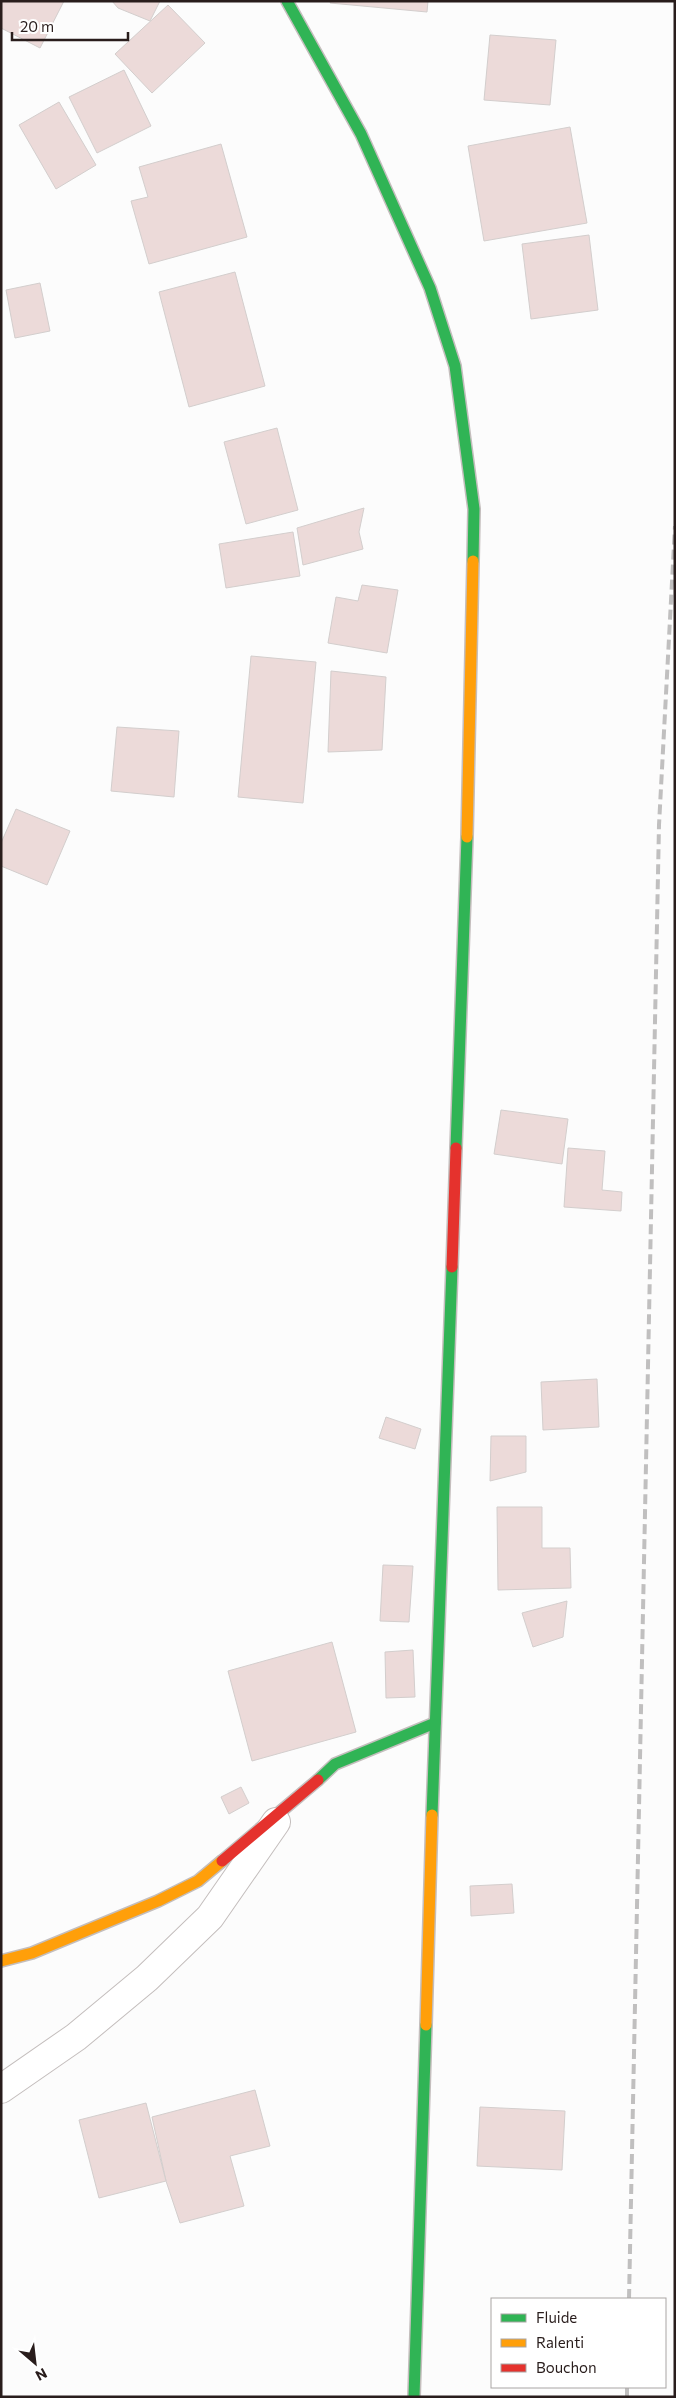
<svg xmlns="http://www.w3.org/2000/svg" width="676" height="2398" font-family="Commissioner,sans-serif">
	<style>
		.building { fill: #ecdad9; stroke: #d3cecd }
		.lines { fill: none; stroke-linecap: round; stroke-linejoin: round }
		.street-casing { stroke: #c4bebd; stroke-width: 30 }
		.fast-casing { stroke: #c4bebd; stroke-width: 14 }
		.slow-casing { stroke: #c4bebd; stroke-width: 14 }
		.jam-casing { stroke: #c4bebd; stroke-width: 14 }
		.street { stroke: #fff; stroke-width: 28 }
		.fast { stroke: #30b455; stroke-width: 11 }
		.slow { stroke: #ff9f0a; stroke-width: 11 }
		.jam { stroke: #e5322d; stroke-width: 11 }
		.rail { stroke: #c0bfbf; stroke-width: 4; stroke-dasharray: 10 5; stroke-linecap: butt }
	</style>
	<rect width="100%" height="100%" fill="#fcfcfc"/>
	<!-- building -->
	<g class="building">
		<polygon points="1,1 64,1 40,48 1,28"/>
		<polygon points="112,1 160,1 150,21 118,8"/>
		<polygon points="331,1 428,1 427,12 330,3"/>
		<polygon points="168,5 205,43 152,93 115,54"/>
		<polygon points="490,35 556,40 550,105 484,100"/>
		<polygon points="124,70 151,126 97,153 69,97"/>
		<polygon points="59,102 96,165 56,189 19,125"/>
		<polygon points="570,127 587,223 484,241 468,146"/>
		<polygon points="221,144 247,237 149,264 131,201 148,197 139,167"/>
		<polygon points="589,235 598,310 531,319 522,244"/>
		<polygon points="235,272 265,386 189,407 159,292"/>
		<polygon points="40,283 50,331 15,338 6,290"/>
		<polygon points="277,428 298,510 246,524 224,442"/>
		<polygon points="364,508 359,532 363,549 303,565 297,528"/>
		<polygon points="293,532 300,576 226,588 219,544"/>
		<polygon points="362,585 398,590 387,653 328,643 336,597 358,601"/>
		<polygon points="251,656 316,662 303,803 238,797"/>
		<polygon points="331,671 386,677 382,750 328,752"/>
		<polygon points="117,727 179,731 174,797 111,791"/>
		<polygon points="16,809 70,831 47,885 1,866 1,843"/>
		<polygon points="501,1110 568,1119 562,1164 494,1154"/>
		<polygon points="568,1148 605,1151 602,1190 622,1192 621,1211 564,1207"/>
		<polygon points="597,1379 599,1427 543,1430 541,1382"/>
		<polygon points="386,1417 421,1429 415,1449 379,1438"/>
		<polygon points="491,1436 526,1436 526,1472 490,1481"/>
		<polygon points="497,1507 542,1507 542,1548 570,1548 571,1588 498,1590"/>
		<polygon points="383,1565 413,1566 409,1622 380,1621"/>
		<polygon points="567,1601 563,1637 533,1647 522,1613"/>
		<polygon points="332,1642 356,1732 252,1761 228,1671"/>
		<polygon points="413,1650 415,1697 386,1698 385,1652"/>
		<polygon points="241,1787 249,1803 229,1814 221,1797"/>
		<polygon points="512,1884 514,1913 471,1916 470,1886"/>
		<polygon points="255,2090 270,2146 230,2156 244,2206 180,2223 166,2181 152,2117"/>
		<polygon points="146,2103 166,2181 99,2198 79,2120"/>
		<polygon points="480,2107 565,2111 562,2170 477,2166"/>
	</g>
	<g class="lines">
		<defs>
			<polyline id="street" points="1,2089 76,2037 147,1978 210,1917 276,1822"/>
			<g id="fast">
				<polyline points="287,1 361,134 430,288 455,366 474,509 473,561"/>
				<polyline points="456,1148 467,837"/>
				<polyline points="318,1780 335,1764 435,1723"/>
				<polyline points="432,1815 452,1267"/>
				<polyline points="414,2397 426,2025"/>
			</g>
			<g id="slow">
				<polyline points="467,837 473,561"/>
				<polyline points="1,1961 32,1953 158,1901 198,1881 222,1861"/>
				<polyline points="426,2025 432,1815"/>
			</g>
			<g id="jam">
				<polyline points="452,1267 456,1148"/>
				<polyline points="222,1861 318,1780"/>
			</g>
		</defs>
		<!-- street casing -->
		<use href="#street" class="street-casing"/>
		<!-- fast casing -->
		<use href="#fast" class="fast-casing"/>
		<!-- slow casing -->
		<use href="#slow" class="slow-casing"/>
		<!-- jam casing -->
		<use href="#jam" class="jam-casing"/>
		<!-- street -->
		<use href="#street" class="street"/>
		<!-- fast -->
		<use href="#fast" class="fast"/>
		<!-- slow -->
		<use href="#slow" class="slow"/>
		<!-- jam -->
		<use href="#jam" class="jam"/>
		<!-- rail -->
		<g class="rail">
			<polyline points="629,2299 659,825 675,526"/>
			<polyline points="627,2397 627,2387"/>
		</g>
	</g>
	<!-- border -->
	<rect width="676" height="2398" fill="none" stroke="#291d1c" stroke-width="5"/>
	<!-- legend -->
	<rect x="491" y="2298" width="175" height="90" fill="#ffffff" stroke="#a9a5a4"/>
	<rect x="501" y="2314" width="25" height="8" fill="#30b455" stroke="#a9a5a4"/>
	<text x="536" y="2323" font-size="15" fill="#291d1c">Fluide</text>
	<rect x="501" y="2339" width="25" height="8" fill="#ff9f0a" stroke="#a9a5a4"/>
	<text x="536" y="2348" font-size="15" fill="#291d1c">Ralenti</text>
	<rect x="501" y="2364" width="25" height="8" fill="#e5322d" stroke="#a9a5a4"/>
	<text x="536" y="2373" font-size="15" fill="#291d1c">Bouchon</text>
	<!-- north arrow -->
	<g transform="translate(35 2363) rotate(152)" stroke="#ffffff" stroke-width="4" paint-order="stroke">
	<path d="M0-4L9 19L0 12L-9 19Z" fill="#291d1c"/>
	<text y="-8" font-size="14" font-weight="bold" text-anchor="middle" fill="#291d1c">N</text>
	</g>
	<!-- scale -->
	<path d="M12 32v8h116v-8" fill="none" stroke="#291d1c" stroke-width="2.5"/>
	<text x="20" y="32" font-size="15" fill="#291d1c" stroke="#ffffff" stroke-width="4" paint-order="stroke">20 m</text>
</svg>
